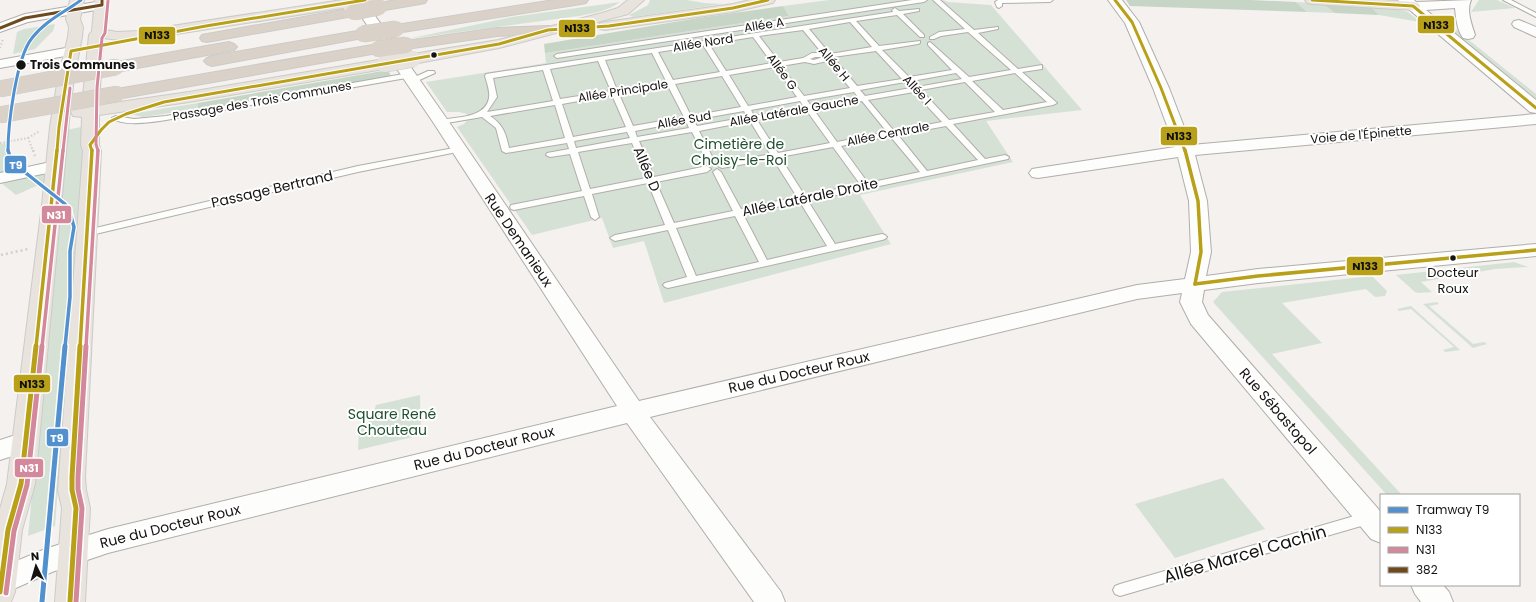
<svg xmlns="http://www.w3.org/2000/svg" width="1536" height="602" font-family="Poppins,sans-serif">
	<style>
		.green { fill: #d6e1d6 }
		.forest { fill: #c6d5c6 }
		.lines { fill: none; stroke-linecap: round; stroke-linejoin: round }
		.service-casing { stroke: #b0aeab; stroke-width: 2 }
		.minor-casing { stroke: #b0aeab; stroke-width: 2 }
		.tertiary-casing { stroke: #b0aeab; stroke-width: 2 }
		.secondary-casing { stroke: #b0aeab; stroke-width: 2 }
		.primary-casing { stroke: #cccbc9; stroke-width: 2 }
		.motorway-casing { stroke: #cccbc9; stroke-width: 2 }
		.path-far1 { stroke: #d1d0cf; stroke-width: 2; stroke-dasharray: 1.5 2; stroke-linecap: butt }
		.path { stroke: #d1d0cf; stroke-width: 2.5; stroke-dasharray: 2 3; stroke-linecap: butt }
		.service { fill: #fdfdfc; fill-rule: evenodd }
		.minor { fill: #fdfdfc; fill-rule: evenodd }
		.tertiary { fill: #fdfdfc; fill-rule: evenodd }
		.secondary { fill: #fdfdfc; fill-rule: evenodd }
		.primary { fill: #e8e3dd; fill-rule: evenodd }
		.motorway { fill: #dad2c8; fill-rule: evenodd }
		.primary-bridge-casing { stroke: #cccbc9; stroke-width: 17; stroke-linecap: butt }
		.motorway-bridge-casing { stroke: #cccbc9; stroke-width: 17; stroke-linecap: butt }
		.primary-bridge { stroke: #e8e3dd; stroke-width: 16 }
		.motorway-bridge { stroke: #dad2c8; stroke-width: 16 }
		.bus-1-far2-casing { stroke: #fff; stroke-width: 5 }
		.bus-1-far1-casing { stroke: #fff; stroke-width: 6 }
		.bus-1-casing { stroke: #fff; stroke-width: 8 }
		.bus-2-far2-casing { stroke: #fff; stroke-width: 5 }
		.bus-2-far1-casing { stroke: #fff; stroke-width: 6 }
		.bus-2-casing { stroke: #fff; stroke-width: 8 }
		.bus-3-casing { stroke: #fff; stroke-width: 5 }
		.bus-1-far2 { stroke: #b9a019; stroke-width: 3 }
		.bus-1-far1 { stroke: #b9a019; stroke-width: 3.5 }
		.bus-1 { stroke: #b9a019; stroke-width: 5 }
		.bus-2-far2 { stroke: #d3899b; stroke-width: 3 }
		.bus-2-far1 { stroke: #d3899b; stroke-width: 3.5 }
		.bus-2 { stroke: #d3899b; stroke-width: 5 }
		.bus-3 { stroke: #6e491e; stroke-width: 3 }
		.tram-1-far2-casing { stroke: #fff; stroke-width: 5 }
		.tram-1-far1-casing { stroke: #fff; stroke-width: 6 }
		.tram-1-casing { stroke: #fff; stroke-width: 8 }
		.tram-1-far2 { stroke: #5291ce; stroke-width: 3 }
		.tram-1-far1 { stroke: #5291ce; stroke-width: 3.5 }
		.tram-1 { stroke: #5291ce; stroke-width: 5 }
		.bus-dot { fill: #151311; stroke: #fff; stroke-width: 1.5 }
		.labels { text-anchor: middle; stroke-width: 4; stroke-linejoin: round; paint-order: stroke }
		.far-street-label { font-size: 12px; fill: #151311; stroke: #fff }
		.far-stop-label { font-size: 12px; font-weight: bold; fill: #151311; stroke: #fff; text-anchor: start }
		.bus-label { font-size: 13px; fill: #151311; stroke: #fff }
		.park-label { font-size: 14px; fill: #1f4f2d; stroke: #fff }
		.street-label { font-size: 14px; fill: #151311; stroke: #fff }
		.near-street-label { font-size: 17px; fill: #151311; stroke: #fff }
		.line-badge { stroke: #fff; stroke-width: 1.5 }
		.badge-label { font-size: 11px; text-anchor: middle; font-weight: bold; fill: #fff }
		.pale-badge-label { font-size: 11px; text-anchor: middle; font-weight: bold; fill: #111 }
	</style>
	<rect width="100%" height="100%" fill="#f4f1ee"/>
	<!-- green -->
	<g class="green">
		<polygon points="650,0 687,0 704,3 723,4 633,17 629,15 648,5"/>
		<polygon points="829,0 943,0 948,2 991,5 1082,110 986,121 1013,162 860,195 891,244 664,303 644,241 613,248 602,218 532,235 457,127 464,124 468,119 467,114 459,112 447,112 426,82 546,63 545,53 789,16 783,6"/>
		<polygon points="1479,0 1497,0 1515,8 1471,12"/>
		<path d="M620,2C608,11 594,13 579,16L407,39L512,17Z"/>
		<polygon points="1296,2 1323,4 1335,13 1307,12"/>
		<polygon points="1371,7 1396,9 1408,12 1420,22 1379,15"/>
		<polygon points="1443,19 1536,94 1536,99 1440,21"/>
		<polygon points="55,24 53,31 35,49 13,54 17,32 24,29"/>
		<polygon points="198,103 198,109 143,117 130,114"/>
		<polygon points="86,126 55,526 28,536 60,211 66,130"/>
		<path d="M10,142C11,158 16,161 28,170L0,176V144Z"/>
		<polygon points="42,174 46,176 45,182 16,195 0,182"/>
		<polygon points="1514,262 1528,267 1495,269 1421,282 1432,292 1418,293 1415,292 1396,275"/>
		<polygon points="1372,276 1387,291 1385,296 1375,297 1366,289 1282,303 1322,343 1272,354 1402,495 1387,495 1213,302 1222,292"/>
		<polygon points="1437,302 1439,304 1429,306 1473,344 1484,342 1487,344 1473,348 1423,304"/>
		<polygon points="1411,306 1460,350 1461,350 1445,352 1443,350 1454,347 1411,309 1399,311 1397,309"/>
		<polygon points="420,395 421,435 358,450 359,428 372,419 376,405"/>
		<polygon points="1223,478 1265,529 1175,558 1135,504"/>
	</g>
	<!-- forest -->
	<g class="forest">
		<polygon points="1126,0 1250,0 1296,2 1307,12 1130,6"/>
		<polygon points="1323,4 1371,7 1379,15 1335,13"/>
		<polygon points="783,6 789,16 545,53 544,44 698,18"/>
		<polygon points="388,70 391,76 198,109 198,103"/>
	</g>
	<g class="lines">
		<defs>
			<g id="service">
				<polygon points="912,0 927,0 924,2 557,58 554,56 557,54"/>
				<path d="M933,0H940L974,30L998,27V29L978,33L1018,69L1042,65V69L1022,72L1057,103L1053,105L953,124L985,159L1005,155L1009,157L1008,159L808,201L835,244L882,234L885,235L887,237L885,239L882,240L668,288L665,287L663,285L665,283L687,277L668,230L615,241L610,238L615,235L665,225L648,183L592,194L599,217L595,220L591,217L584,196L514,210L511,209L510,207L511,205L582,191L570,154L550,157L546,155L547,153L569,149L567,143L506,153L502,151L496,128L482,117L441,124L437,122L441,120C456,117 486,118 489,98C490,91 487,83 485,76L486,74L893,12L892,10L895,8L899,11L919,9V11L903,14L924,35V37H920L897,15L856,21L879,46L920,41V43L918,44L882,50L909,77L952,70L928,45V43L930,42L969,77L1011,70L968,32L941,36L934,39H930V37L939,32L965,29ZM850,22L872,47L830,54L809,29ZM803,30L822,53H812L803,58L779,62L759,36ZM753,37L772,63L726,71L709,44ZM703,45L720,72L673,80L658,52ZM876,51L902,79L857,86L833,57ZM652,53L666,81L617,90L605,60ZM815,57H823L814,60L810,59ZM598,61L611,91L560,99L550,69ZM827,61L850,88L804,96L781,66L805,62L814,64ZM775,67L797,97L748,106L729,75ZM543,70L553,101L487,112L497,97L493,78ZM956,73L962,79L917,87L912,81ZM1015,73L1047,102L1003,110L972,81ZM722,76L741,107L691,116L675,84ZM905,82L911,88L865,96L860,90ZM965,82L995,112L949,120L921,90ZM668,86L684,117L633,126L619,94ZM854,92L858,97L811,106L807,100ZM914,92L942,122L894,131L868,100ZM612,95L626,127L573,137L562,104ZM800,101L804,107L754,116L751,110ZM862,101L887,132L837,142L814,110ZM555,105L565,138L509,148C506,134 503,124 490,116ZM744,111L747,117L697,126L693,120ZM807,111L830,143L778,153L757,120ZM686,121L689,128L637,137L635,131ZM750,121L770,154L722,164L718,166L722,168L773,159L797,197L741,209L721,172L717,169L713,172L733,211L674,223L656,182L707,172L711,169L707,166L654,177L639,141L692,132L708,164L712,166L716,164L699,131ZM946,126L978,160L927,171L898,135ZM627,132L630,138L576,148L574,141ZM890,136L920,172L868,183L841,146ZM632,143L646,178L590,189L578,152ZM833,147L860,184L805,196L780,157ZM800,202L827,246L767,260L743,214ZM735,216L759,262L696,276L676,228Z"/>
				<polygon points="998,0 1053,0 1050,2 1002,3 1002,6 999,8 997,7 995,2"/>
				<polygon points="1503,0 1511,0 1536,13 1536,17"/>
				<polygon points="428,71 434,71 435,73 415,82 409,82 408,80"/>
				<path d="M409,73L413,75L412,77L166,120C152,122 123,127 112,118L116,116L134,119L166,116Z"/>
				<polygon points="459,147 463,149 462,151 358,172 87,236 82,233 87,230 358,166"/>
				<polygon points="1368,512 1372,514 1374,518 1372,522 1368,524 1120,596 1115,594 1113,590 1115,586 1120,584"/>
			</g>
			<g id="minor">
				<polygon points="350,0 364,0 449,122 639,401 1137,285 1185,279 1191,252 1189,201 1178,157 1038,178 1032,177 1029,173 1032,169 1038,168 1175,147 1153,88 1125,23 1108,0 1122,0 1139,22 1169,88 1191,145 1536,114 1536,124 1195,155 1207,201 1211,252 1206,276 1258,269 1536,244 1536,256 1258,283 1204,290 1202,302 1208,315 1381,512 1381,543 1371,539 1191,324 1180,302 1182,293 1137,299 650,417 781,592 785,602 754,602 627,423 108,553 52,572 0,595 0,568 45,549 108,529 617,406 433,122"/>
				<polygon points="1519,20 1536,27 1536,37 1514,27 1512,24 1514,21"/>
				<polygon points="71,47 76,48 78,51 76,54 0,68 0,60"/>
				<polygon points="55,161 61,162 64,166 61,170 0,183 0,173"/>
				<polygon points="25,432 34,435 37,442 34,449 0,460 0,440"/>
				<polygon points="1411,585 1443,585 1449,592 1453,602 1421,602 1415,594"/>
			</g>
			<polygon id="tertiary" points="102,1 107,2 109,5 107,8 28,22 0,32 0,23 25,14"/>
			<path id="secondary" d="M1398,0H1414L1416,2L1471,0C1466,11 1472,25 1475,35L1473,38L1468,39L1463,38C1457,30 1456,18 1455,8L1426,10L1536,100V113L1530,112Z"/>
			<g id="primary">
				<polygon points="70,0 84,0 80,19 83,27 82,37 74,78 70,110 72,106 78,105 82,106 89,35 92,31 95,0 109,0 106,30 117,32 139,31 342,0 354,0 356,3 354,6 349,7 151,38 128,41 103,38 99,105 189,92 384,59 389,61 392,64 389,67 384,69 189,102 99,115 99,145 101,151 85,477 86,490 90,508 85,602 55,602 62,508 58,490 59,477 83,151 81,145 82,117 73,116 70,110 35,484 22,530 15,592 11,602 0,602 0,509 7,484 42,205 50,127 58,78 68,37 69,27 66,19"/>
				<polygon points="628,0 644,0 628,14 499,48 413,64 408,62 405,59 408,56 413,54 498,40 602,13 618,8"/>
				<polygon points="750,0 775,0 773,3 733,12 605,30 600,29 598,26 600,23 605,22 733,4"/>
				<polygon points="1305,0 1382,0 1413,2 1418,3 1420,6 1418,9 1413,10 1312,4 1307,3"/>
			</g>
			<g id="motorway">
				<polygon points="396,0 427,0 425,3 420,4 379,11 374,10 372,7 374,4"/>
				<polygon points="554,0 588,0 586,3 581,4 396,33 391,32 389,29 391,26 396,25"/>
				<polygon points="354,8 359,9 361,12 359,15 207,42 202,41 200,38 202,35 207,34"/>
				<polygon points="548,26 553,27 555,30 553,33 497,36 406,49 401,48 399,45 401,42 406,41 497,28"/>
				<polygon points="363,30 368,31 370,34 368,37 212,66 207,64 204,61 207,58 212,56"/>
				<polygon points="229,42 234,44 237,47 234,50 116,72 110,70 108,67 110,64 116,62"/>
				<polygon points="378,44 383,46 386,49 383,52 117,99 111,97 109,94 111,91 117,89"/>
			</g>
		</defs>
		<!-- service casing -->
		<use href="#service" class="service-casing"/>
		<!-- minor casing -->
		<use href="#minor" class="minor-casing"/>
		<!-- tertiary casing -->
		<use href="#tertiary" class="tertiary-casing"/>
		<!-- secondary casing -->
		<use href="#secondary" class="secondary-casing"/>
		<!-- primary casing -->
		<use href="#primary" class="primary-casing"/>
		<!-- motorway casing -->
		<use href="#motorway" class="motorway-casing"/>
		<!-- path-far1 -->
		<g class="path-far1">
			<polyline points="0,48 3,39"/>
			<polyline points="28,138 40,131"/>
			<polyline points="0,143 28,138 33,151"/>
		</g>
		<!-- path -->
		<g class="path">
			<polyline points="33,150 35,156"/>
			<polyline points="1,255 28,249"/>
		</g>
		<!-- service -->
		<use href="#service" class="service"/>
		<!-- minor -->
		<use href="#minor" class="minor"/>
		<!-- tertiary -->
		<use href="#tertiary" class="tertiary"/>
		<!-- secondary -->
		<use href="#secondary" class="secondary"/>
		<!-- primary -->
		<use href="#primary" class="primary"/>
		<!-- motorway -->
		<use href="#motorway" class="motorway"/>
		<defs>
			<g id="primary-bridge">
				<polyline points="349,3 365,0"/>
				<polyline points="384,64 413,59"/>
			</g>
			<g id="motorway-bridge">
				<polyline points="354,12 379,7"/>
				<polyline points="363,34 396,29"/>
				<polyline points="378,49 406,45"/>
				<polyline points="0,89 116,67"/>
				<polyline points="0,115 117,94"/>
			</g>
		</defs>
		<!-- primary-bridge casing -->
		<use href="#primary-bridge" class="primary-bridge-casing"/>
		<!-- motorway-bridge casing -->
		<use href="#motorway-bridge" class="motorway-bridge-casing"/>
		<!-- primary-bridge -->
		<use href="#primary-bridge" class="primary-bridge"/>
		<!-- motorway-bridge -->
		<use href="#motorway-bridge" class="motorway-bridge"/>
		<defs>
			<g id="bus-1-far2">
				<polyline points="1115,0 1132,22 1161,88 1185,151"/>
				<polyline points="1312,0 1413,6 1536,108"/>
				<polyline points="57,151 59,127 71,51 206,26 365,0"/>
				<polyline points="92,151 90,145 101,130 109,122 126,114 164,102 499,44 548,30 609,26 733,8 768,0"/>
			</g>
			<g id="bus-1-far1">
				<polyline points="1185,150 1198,201 1201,252 1195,284"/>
				<polyline points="1195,284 1258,276 1536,250"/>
				<polyline points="36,347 57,150"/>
				<polyline points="80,347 92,150"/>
			</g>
			<g id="bus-1">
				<polyline points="0,592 8,530 21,484 36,346"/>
				<polyline points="70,602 76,508 72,490 72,477 80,346"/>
			</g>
			<g id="bus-2-far2">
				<polyline points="63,151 70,88"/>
				<polyline points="98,151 96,144 97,88 102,38 105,33 108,1"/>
			</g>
			<g id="bus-2-far1">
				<polyline points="42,347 63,150"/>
				<polyline points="86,347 98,150"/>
			</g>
			<g id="bus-2">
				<polyline points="6,593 14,531 27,485 42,346"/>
				<polyline points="76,602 82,508 78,489 78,477 86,346"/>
			</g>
			<polyline id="bus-3" points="0,28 25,18 102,5 102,0"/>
		</defs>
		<!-- bus-1-far2 casing -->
		<use href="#bus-1-far2" class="bus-1-far2-casing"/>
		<!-- bus-1-far1 casing -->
		<use href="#bus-1-far1" class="bus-1-far1-casing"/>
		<!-- bus-1 casing -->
		<use href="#bus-1" class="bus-1-casing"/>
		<!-- bus-2-far2 casing -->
		<use href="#bus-2-far2" class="bus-2-far2-casing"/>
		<!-- bus-2-far1 casing -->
		<use href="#bus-2-far1" class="bus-2-far1-casing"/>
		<!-- bus-2 casing -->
		<use href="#bus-2" class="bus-2-casing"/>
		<!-- bus-3 casing -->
		<use href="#bus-3" class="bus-3-casing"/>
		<!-- bus-1-far2 -->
		<use href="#bus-1-far2" class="bus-1-far2"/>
		<!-- bus-1-far1 -->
		<use href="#bus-1-far1" class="bus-1-far1"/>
		<!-- bus-1 -->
		<use href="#bus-1" class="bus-1"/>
		<!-- bus-2-far2 -->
		<use href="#bus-2-far2" class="bus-2-far2"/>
		<!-- bus-2-far1 -->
		<use href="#bus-2-far1" class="bus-2-far1"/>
		<!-- bus-2 -->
		<use href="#bus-2" class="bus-2"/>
		<!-- bus-3 -->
		<use href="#bus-3" class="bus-3"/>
		<defs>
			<path id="tram-1-far2" d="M8,151C8,125 16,58 32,38C45,21 65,12 81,0"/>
			<polyline id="tram-1-far1" points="8,150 11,160 17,166 65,204 70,213 74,227 70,251 70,297 65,347"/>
			<polyline id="tram-1" points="42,602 65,346"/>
		</defs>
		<!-- tram-1-far2 casing -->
		<use href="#tram-1-far2" class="tram-1-far2-casing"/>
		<!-- tram-1-far1 casing -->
		<use href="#tram-1-far1" class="tram-1-far1-casing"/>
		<!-- tram-1 casing -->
		<use href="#tram-1" class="tram-1-casing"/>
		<!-- tram-1-far2 -->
		<use href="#tram-1-far2" class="tram-1-far2"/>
		<!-- tram-1-far1 -->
		<use href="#tram-1-far1" class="tram-1-far1"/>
		<!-- tram-1 -->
		<use href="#tram-1" class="tram-1"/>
	</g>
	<!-- markers -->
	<g class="bus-dot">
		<circle cx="434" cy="55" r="3.5"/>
		<circle cx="21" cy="65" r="5.5"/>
		<circle cx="1453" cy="258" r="3.5"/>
	</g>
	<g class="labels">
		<!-- far-street labels -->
		<g class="far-street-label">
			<text transform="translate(764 25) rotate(-9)" y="4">Allée A</text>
			<text transform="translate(703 43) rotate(-9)" y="4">Allée Nord</text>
			<text transform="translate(834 64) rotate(50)" y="4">Allée H</text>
			<text transform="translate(782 72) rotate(54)" y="4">Allée G</text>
			<text transform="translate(917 90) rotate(47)" y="4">Allée I</text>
			<text transform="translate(623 91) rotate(-9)" y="4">Allée Principale</text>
			<text transform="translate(262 101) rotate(-10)" y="4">Passage des Trois Communes</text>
			<text transform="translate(794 111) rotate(-10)" y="4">Allée Latérale Gauche</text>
			<text transform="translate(684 120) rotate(-10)" y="4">Allée Sud</text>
			<text transform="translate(888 134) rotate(-11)" y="4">Allée Centrale</text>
			<text transform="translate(1361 135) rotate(-5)" y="4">Voie de l'Épinette</text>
		</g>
		<!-- far-stop labels -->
		<g class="far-stop-label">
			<text x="30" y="69">Trois Communes</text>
		</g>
		<!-- bus labels -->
		<g class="bus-label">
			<text x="1453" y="277">Docteur<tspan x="1453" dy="16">Roux</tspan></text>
		</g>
		<!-- park labels -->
		<g class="park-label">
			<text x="739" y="149">Cimetière de<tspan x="739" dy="16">Choisy-le-Roi</tspan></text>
			<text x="392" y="419">Square René<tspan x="392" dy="16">Chouteau</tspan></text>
		</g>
		<!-- street labels -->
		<g class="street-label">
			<text transform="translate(647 169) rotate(67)" y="5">Allée D</text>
			<text transform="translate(272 189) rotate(-13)" y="5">Passage Bertrand</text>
			<text transform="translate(810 197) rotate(-12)" y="5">Allée Latérale Droite</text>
			<text transform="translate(519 240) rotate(56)" y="5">Rue Demanieux</text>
			<text transform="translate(799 372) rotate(-13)" y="5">Rue du Docteur Roux</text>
			<text transform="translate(1278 411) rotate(49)" y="5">Rue Sébastopol</text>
			<text transform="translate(484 448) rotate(-14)" y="5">Rue du Docteur Roux</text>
			<text transform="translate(170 526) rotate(-14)" y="5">Rue du Docteur Roux</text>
		</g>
		<!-- near-street labels -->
		<g class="near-street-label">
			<text transform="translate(1245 554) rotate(-16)" y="6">Allée Marcel Cachin</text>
		</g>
	</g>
	<g class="line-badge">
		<rect x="1417" y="15" width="38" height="19" rx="4" fill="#b9a019"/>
		<rect x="558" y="19" width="38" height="19" rx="4" fill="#b9a019"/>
		<rect x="138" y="26" width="38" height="19" rx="4" fill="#b9a019"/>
		<rect x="1160" y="126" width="38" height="20" rx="4" fill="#b9a019"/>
		<rect x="4" y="155" width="23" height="19" rx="4" fill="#5291ce"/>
		<rect x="41" y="205" width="31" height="19" rx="4" fill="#d3899b"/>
		<rect x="1346" y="256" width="38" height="20" rx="4" fill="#b9a019"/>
		<rect x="13" y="374" width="38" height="19" rx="4" fill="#b9a019"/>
		<rect x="46" y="428" width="23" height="19" rx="4" fill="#5291ce"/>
		<rect x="14" y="458" width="30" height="20" rx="4" fill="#d3899b"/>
	</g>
	<g class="badge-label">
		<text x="16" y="169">T9</text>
		<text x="56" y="219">N31</text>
		<text x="57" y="442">T9</text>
		<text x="29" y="472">N31</text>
	</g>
	<g class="pale-badge-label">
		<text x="1436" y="29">N133</text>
		<text x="577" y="32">N133</text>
		<text x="157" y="39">N133</text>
		<text x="1179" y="140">N133</text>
		<text x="1365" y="270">N133</text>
		<text x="32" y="388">N133</text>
	</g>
	<!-- legend -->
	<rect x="1380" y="494" width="140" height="92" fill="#ffffff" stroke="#a1a1a0"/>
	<rect x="1388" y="507" width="20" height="6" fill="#5291ce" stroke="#a1a1a0"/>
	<text x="1416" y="514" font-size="12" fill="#151311">Tramway T9</text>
	<rect x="1388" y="527" width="20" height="6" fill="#b9a019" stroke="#a1a1a0"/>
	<text x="1416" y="534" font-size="12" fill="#151311">N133</text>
	<rect x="1388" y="547" width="20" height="6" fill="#d3899b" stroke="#a1a1a0"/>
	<text x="1416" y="554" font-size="12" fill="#151311">N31</text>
	<rect x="1388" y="567" width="20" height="6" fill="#6e491e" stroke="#a1a1a0"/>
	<text x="1416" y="574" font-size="12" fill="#151311">382</text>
	<!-- north arrow -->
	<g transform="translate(36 566) rotate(355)" stroke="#ffffff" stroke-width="3" paint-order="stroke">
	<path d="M0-3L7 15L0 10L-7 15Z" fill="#151311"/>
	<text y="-6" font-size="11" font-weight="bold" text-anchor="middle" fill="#151311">N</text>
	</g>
</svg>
